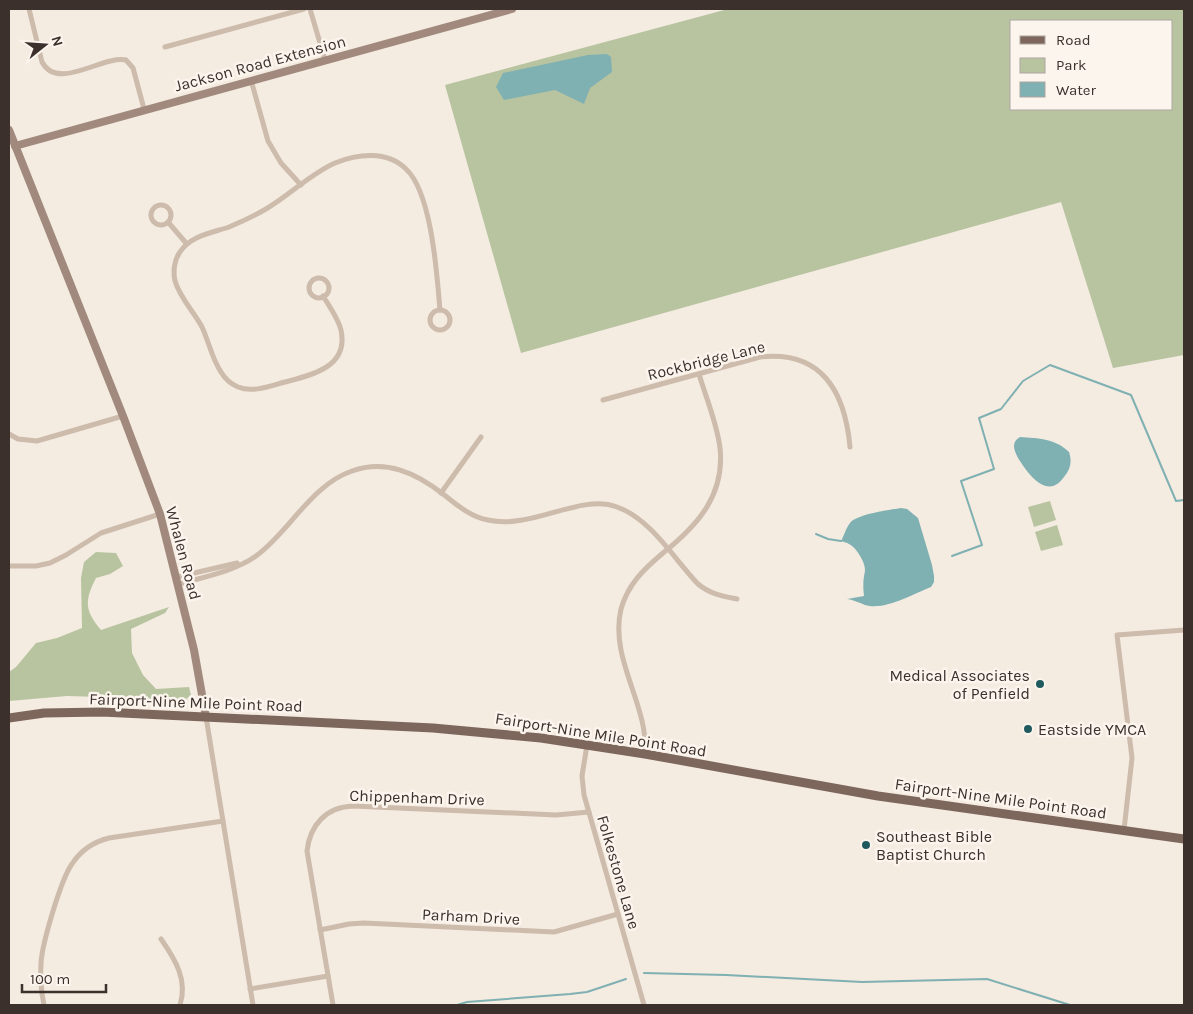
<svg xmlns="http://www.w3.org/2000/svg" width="1193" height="1014" font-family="Karla,sans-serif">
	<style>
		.green { fill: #b8c4a0; fill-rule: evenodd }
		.water { fill: #7fb0b2 }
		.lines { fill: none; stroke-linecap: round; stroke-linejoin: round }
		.stream { stroke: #7fb0b2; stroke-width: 2 }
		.street { stroke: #cdbbac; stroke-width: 5 }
		.secondary { stroke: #a18a7d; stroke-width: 8 }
		.primary { stroke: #7d675c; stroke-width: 9 }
		.poi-dot { fill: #1f5a5e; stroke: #fbf5ee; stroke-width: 2 }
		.labels { text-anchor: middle; stroke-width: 5; stroke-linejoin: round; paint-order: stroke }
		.street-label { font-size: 16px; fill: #3b302b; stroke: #fbf5ee }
		.poi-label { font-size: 16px; fill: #3b302b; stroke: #fbf5ee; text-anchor: start }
	</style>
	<rect width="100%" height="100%" fill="#f4ebe1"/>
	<!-- green -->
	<g class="green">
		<path d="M728,9H1184V355L1113,368L1061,202L521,353L445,85ZM1012,21H1172V109H1012Z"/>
		<polygon points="1050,501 1056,520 1034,527 1028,507"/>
		<polygon points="1057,525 1063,545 1041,551 1035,532"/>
		<path d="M96,552L116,553L123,566L110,574L96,578C84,601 85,611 101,630L169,607L165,613L131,629L132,653L143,675L156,689L189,687L191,695L183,702L135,698L67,696L9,701V672L16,667L36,643L57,638L82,628L81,578L84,562Z"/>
	</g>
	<!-- water -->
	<g class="water">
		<polygon points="607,54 611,57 612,72 590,88 584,104 555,90 504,100 496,87 503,73 588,55"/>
		<path d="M1020,437C1038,438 1056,439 1069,452C1072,461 1071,469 1064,477C1050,497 1034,481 1024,467C1020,461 1014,453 1014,446C1014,441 1017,439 1020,437Z"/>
		<path d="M901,508L907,509L918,518L932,565L934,576V582L931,587C913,594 890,608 870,606C862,605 856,600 847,599L864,596C863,586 863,580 865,571C866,563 856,547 849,544C846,542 843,542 841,541C844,536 846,528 850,523C857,514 889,510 901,508Z"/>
	</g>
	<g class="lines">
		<!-- stream -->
		<g class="stream">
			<polyline points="816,534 828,539 841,541"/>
			<polyline points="952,556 982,545 961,481 994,469 979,418 1001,409 1023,381 1050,365 1131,395 1176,501 1184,500"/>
			<polyline points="644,973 726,975 862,982 987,979 1070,1005"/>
			<polyline points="457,1005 467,1002 570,994 587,992 626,979"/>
		</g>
		<!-- street -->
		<g class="street">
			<path d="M29,9L42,62C58,92 102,55 126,60L133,68L144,109"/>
			<polyline points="310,9 325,60"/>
			<polyline points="165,47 304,9"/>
			<polyline points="251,80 268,141 281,163 301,185"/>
			<circle cx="161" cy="215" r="10"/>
			<polyline points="168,222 186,243"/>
			<circle cx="319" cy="288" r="10"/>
			<path d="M323,296C329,306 338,318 341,330C349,367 312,375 285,382C270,386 253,393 238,387C231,384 225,379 221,372C212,359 209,342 202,327C194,312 180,298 175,281C173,272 174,260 180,252C190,236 211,233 229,227C241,222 254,216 266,209C290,195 310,174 335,163C357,154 387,150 406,169C432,193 437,276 440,310"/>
			<circle cx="440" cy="320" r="10"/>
			<path d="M603,400L760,357C822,350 845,392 850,447"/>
			<polyline points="9,434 18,439 37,441 123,416"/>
			<polyline points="441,493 481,437"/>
			<polyline points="9,566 36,566 50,563 66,555 101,533 160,514"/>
			<polyline points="177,577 237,563"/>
			<path d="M179,584C204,577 235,571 256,556C290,531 311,485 352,471C386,459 416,473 443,494C456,504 470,517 488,520C532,530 580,493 617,507C651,519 674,559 698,584C710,594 722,596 737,599"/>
			<polyline points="206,717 253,1005"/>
			<polyline points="587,745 582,776 584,795 644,1005"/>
			<path d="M645,754C649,705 609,659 621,609C628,584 644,569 663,553C698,525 725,495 720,448C717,423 706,398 699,374"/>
			<polyline points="1124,830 1132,758 1117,635 1184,630"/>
			<polyline points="320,930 349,924 364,923 554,932 618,914"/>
			<path d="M161,939C175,959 188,980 180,1005"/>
			<polyline points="250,989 328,976"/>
			<path d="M44,1005C41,991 40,978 41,963C42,944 61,879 72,864C81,850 93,842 109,838L223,821"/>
			<path d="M333,1005L307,851C310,825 326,807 353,806L556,815L589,812"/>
		</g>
		<!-- secondary -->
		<g class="secondary">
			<polyline points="9,130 123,416 160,514 194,650 206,717"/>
			<polyline points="15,146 512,9"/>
		</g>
		<!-- primary -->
		<polyline class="primary" points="9,718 44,713 102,712 433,728 541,738 645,754 878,796 1184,839"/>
	</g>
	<!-- markers -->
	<g class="poi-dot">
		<circle cx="1040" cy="684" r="5"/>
		<circle cx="1028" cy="729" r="5"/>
		<circle cx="866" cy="845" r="5"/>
	</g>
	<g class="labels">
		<!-- street labels -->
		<g class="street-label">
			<text transform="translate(260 63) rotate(-15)" y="6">Jackson Road Extension</text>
			<text transform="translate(706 360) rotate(-14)" y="6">Rockbridge Lane</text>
			<text transform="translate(184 553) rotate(75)" y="6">Whalen Road</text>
			<text transform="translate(196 702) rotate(2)" y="6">Fairport-Nine Mile Point Road</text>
			<text transform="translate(601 734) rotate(9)" y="6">Fairport-Nine Mile Point Road</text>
			<text transform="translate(417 797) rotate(2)" y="6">Chippenham Drive</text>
			<text transform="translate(1001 798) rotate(8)" y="6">Fairport-Nine Mile Point Road</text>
			<text transform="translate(619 872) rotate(74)" y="6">Folkestone Lane</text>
			<text transform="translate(471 916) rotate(3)" y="6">Parham Drive</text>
		</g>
		<!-- poi labels -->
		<g class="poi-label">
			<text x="1030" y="681" text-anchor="end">Medical Associates<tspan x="1030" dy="18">of Penfield</tspan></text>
			<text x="1038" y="735">Eastside YMCA</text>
			<text x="876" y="842">Southeast Bible<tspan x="876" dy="18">Baptist Church</tspan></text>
		</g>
	</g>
	<!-- border -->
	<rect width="1193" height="1014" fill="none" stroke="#3b302b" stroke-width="20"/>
	<!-- legend -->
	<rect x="1010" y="20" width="162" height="90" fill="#fbf5ee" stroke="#aea6a0"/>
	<rect x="1020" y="36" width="25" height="8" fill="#7d675c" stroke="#aea6a0"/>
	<text x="1056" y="45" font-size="15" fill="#3b302b">Road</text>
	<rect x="1020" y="58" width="25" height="15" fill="#b8c4a0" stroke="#aea6a0"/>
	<text x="1056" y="70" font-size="15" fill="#3b302b">Park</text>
	<rect x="1020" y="82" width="25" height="15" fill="#7fb0b2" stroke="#aea6a0"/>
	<text x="1056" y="95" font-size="15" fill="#3b302b">Water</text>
	<!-- north arrow -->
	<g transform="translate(45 45) rotate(73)" stroke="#fbf5ee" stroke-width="4" paint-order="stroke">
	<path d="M0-4L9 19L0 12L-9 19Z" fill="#3b302b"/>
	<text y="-8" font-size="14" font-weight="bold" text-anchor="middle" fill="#3b302b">N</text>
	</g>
	<!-- scale -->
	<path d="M22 984v8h84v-8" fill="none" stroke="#3b302b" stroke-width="2.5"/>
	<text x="30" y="984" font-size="15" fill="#3b302b" stroke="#fbf5ee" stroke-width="4" paint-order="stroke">100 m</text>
</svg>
